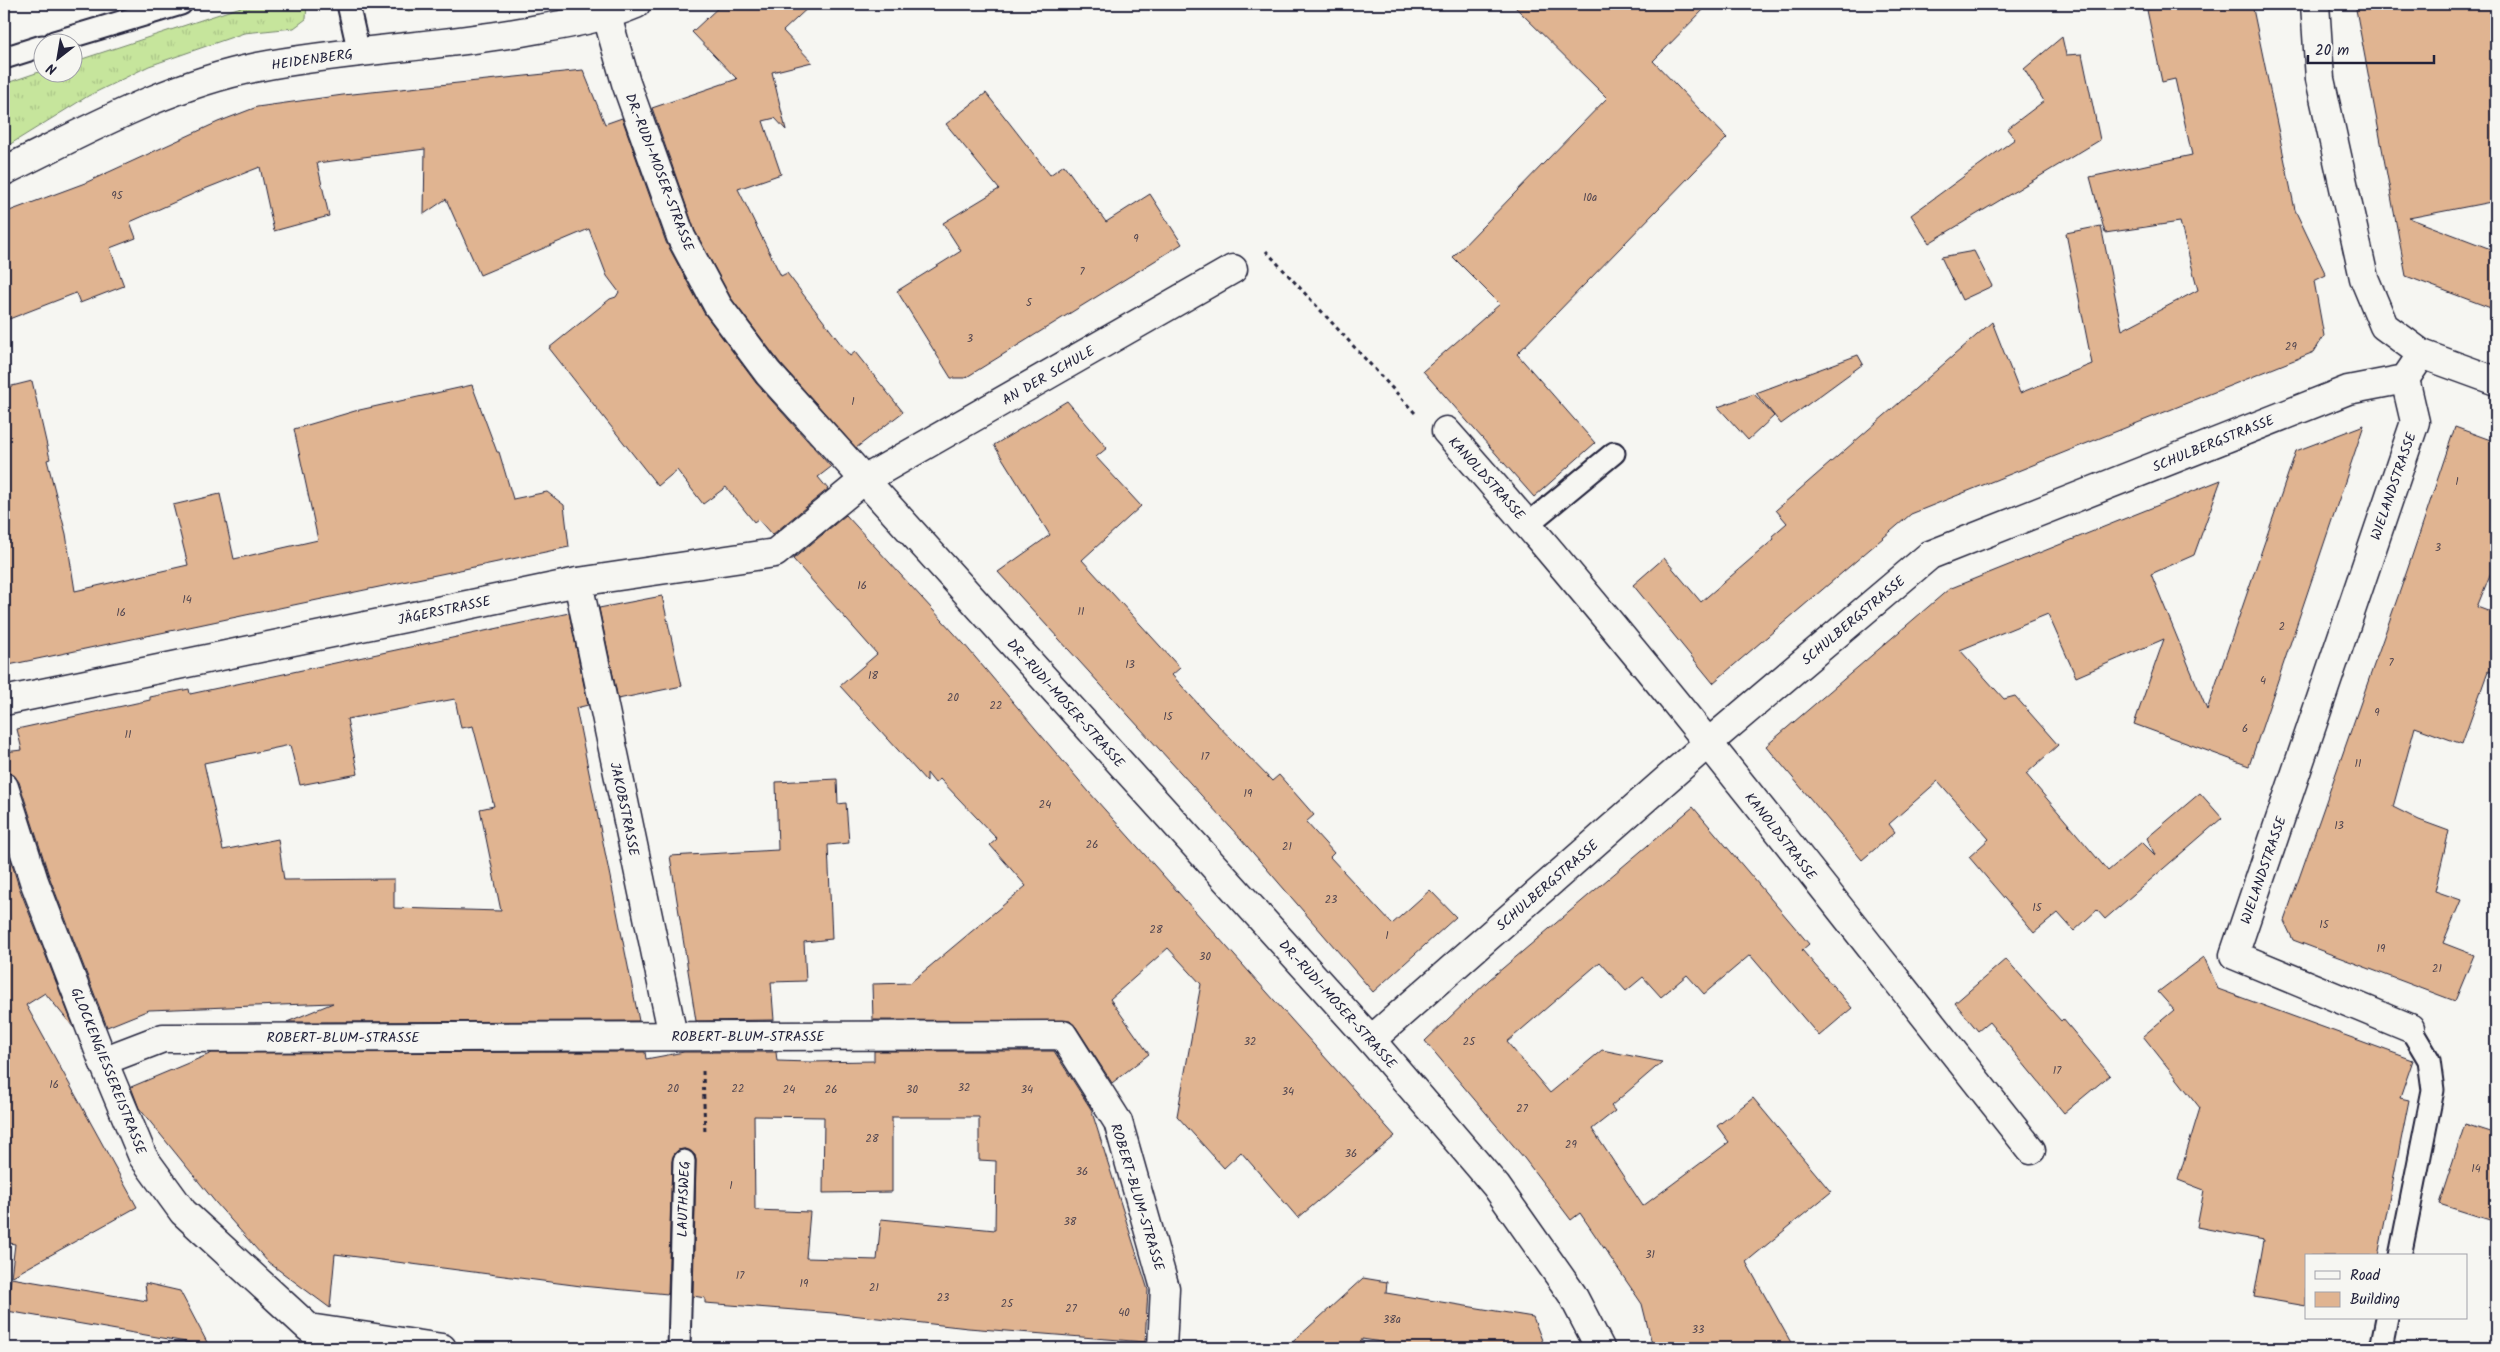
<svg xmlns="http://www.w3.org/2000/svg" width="2500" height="1352" font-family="Kalam,sans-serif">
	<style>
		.grass { fill: url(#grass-tufts); stroke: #74846c }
		.building { fill: #e0b491; stroke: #22223b; fill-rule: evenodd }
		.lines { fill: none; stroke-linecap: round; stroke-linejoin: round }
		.lane-casing { stroke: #22223b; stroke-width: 25 }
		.street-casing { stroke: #22223b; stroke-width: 31 }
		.secondary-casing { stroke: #22223b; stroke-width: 31 }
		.path { stroke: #22223b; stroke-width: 3; stroke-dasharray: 4 4; stroke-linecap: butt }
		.lane { stroke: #f6f6f2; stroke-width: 21 }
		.street { stroke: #f6f6f2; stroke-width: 28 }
		.secondary { stroke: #f6f6f2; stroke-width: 28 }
		.labels { text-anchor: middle; stroke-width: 5; stroke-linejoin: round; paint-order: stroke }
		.number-label { font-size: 11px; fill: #524650 }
		.street-label { font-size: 14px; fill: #22223b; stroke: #f6f6f2 }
	</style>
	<defs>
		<pattern id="grass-tufts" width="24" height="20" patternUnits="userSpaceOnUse" patternTransform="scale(1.25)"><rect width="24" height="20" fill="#c6e59c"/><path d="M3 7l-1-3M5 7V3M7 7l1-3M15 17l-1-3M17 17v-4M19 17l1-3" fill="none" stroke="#aac487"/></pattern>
	</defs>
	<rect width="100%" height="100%" fill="#f6f6f2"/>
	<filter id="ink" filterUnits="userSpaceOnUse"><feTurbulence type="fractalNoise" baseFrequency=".02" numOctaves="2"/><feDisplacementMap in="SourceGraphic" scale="10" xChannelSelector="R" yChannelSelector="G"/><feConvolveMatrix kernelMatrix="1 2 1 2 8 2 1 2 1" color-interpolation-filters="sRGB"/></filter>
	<g filter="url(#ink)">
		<!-- grass -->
		<g class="grass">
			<polygon points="250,4 307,4 306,19 294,28 244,33 149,66 88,96 4,148 4,84 42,71 72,72 73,62"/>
			<polygon points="399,4 478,4 408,11"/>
		</g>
		<!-- building -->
		<g class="building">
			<polygon points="722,4 812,4 783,31 812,62 772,72 786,130 775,118 763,121 781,174 738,189 781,276 787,273 850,356 855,352 903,412 856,448 780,363 731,298 695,231 652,108 737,79 692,32"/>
			<polygon points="1512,4 1709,4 1653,61 1727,138 1517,354 1595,443 1534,497 1423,371 1500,304 1453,257 1607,98"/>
			<polygon points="2177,4 2252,4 2295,210 2326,275 2314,281 2324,336 2314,352 1911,514 1713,683 1633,585 1664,558 1701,602 1774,539 1772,536 1787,523 1776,510 1992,322 2020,393 2092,364 2066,233 2101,226 2122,330 2198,290 2180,222 2105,233 2090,177 2192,155 2175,79 2162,82 2147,10"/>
			<polygon points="2355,4 2496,4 2496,201 2409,218 2496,251 2496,310 2406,276"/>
			<polygon points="2062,37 2066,55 2082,54 2100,140 1929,243 1911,215 2015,139 2007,129 2044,101 2024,69"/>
			<polygon points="583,70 605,124 622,118 666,242 704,313 756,383 831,467 818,477 828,489 772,535 758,519 754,522 726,487 703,504 677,470 658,486 549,348 610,299 616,297 619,292 607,276 589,229 480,275 446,199 424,214 425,149 317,163 329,216 274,231 260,167 202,190 130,222 136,238 110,248 124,286 80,303 76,293 4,321 4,213 85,183 218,122 257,107 343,95"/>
			<polygon points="986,93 1050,175 1064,165 1106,222 1150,194 1182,244 965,378 951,378 897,291 961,251 943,223 999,189 946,124"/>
			<polygon points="1974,251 1992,286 1962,300 1941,257"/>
			<polygon points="1858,355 1863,364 1781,424 1756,393"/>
			<polygon points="32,381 50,459 47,460 66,534 75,591 188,565 173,505 220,494 234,559 318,540 294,429 355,411 472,385 497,452 499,452 513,499 547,492 564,505 569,547 4,666 4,388"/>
			<polygon points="1754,394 1774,416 1748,440 1718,407"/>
			<polygon points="1067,401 1107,448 1096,457 1141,506 1082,560 1180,668 1172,675 1209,716 1272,781 1279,775 1314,815 1306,822 1334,853 1330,857 1392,924 1430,890 1456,917 1373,992 1241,839 998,572 1050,535 994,445"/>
			<polygon points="2364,425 2249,766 2134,724 2164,639 2076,677 2048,614 1960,650 2004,699 2015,696 2058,745 2026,774 2108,871 2142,842 2155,855 2147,838 2200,793 2222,818 2105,919 2097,910 2074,931 2058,913 2034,933 1969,857 1989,839 1938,781 1889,824 1895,832 1862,860 1766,746 1949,589 2221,480 2194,555 2151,574 2207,710 2296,451"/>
			<polygon points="2455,427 2496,442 2496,560 2477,607 2496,614 2496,674 2488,671 2462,744 2415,727 2393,807 2419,820 2449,831 2435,891 2461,900 2443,943 2474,955 2455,1001 2293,940 2284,921 2408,568"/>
			<polygon points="846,515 964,644 1089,792 1395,1136 1298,1218 1241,1152 1224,1168 1177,1116 1201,984 1168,948 1110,999 1149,1054 1112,1083 1076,1027 1070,1021 873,1020 872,984 910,983 1026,886 990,845 997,839 940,779 935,783 927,773 927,782 840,686 877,654 793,559"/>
			<polygon points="662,596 682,686 618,699 599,608"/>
			<path d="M569,613L588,705L576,708L639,1021L287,1022L333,1003L149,1010L107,1027L49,876L19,782L14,775L4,772V752L22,750L17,729L150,700V697L189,689L190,694ZM455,699L461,728L473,726L494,806L480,809L501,911L394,908V879L284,880L278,839L223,850L204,763L290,745L300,785L358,774L347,719Z"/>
			<polygon points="837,779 838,804 846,803 849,843 828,845 832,939 804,942 806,981 771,982 774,1020 696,1021 670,856 778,850 776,782"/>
			<polygon points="1693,807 1809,944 1802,950 1852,1008 1819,1036 1750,955 1704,994 1687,975 1661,997 1643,977 1626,991 1600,962 1507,1042 1550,1093 1602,1050 1662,1062 1611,1106 1615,1111 1592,1129 1643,1206 1729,1142 1717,1126 1753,1098 1831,1192 1746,1262 1794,1348 1653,1348 1642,1304 1580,1213 1571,1220 1524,1158 1425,1041 1490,979"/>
			<polygon points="4,838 19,887 74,1028 45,993 26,1005 137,1207 11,1277 15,1244 4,1242"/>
			<polygon points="2204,957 2218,989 2413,1060 2400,1098 2409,1100 2378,1256 2306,1256 2306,1306 2254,1297 2264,1240 2197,1227 2204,1190 2178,1180 2200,1108 2143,1036 2174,1010 2158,992"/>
			<polygon points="2006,959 2061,1021 2063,1019 2110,1075 2064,1113 1989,1022 1978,1031 1955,1003"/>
			<path d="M874,1051H1054L1091,1109L1148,1290L1145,1342L968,1328L833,1313L705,1303V1298L693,1296L696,1161L695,1155L685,1149L678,1150L672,1161L668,1294L581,1286L335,1254L330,1308L268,1262L216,1203L139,1108L131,1087L212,1053L645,1052L646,1059L684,1052H776L777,1061L809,1062L874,1061ZM754,1116L824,1117L823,1193L892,1192V1117H979V1160L996,1161L995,1230L881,1219L877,1260L806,1258L810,1212L755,1210Z"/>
			<polygon points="2465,1124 2496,1134 2496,1222 2439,1204"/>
			<polygon points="11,1278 147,1301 145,1283 180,1291 209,1346 7,1311"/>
			<polygon points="1363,1278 1387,1282 1386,1293 1533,1317 1545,1348 1420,1348 1362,1339 1361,1348 1286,1348"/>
		</g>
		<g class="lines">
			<defs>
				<g id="lane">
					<polyline points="348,4 359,53"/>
					<polyline points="54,42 181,4"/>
					<polyline points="4,58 42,46"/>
					<polyline points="1528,524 1614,453"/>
					<polyline points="2400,1256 2433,1090 2429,1060 2410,1028"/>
					<polyline points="679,1348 684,1161"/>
					<polyline points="2381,1348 2387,1318"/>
				</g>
				<g id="street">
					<polyline points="607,16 626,83 681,237 718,306 768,373 1371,1040 1496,1186 1572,1294 1600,1348"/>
					<polyline points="2405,379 2415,422 2234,955 2410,1028"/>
					<path d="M1446,431C1651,662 1839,909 2031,1150"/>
					<polyline points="578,582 673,1036"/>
					<polyline points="4,701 578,582 775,553 864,480 1233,269"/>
					<polyline points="4,787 34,881 103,1061 143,1157 183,1212 309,1328 442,1348"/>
					<polyline points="1371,1040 1707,744 1930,555 2348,390 2405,379 2422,354"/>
					<polyline points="103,1061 163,1038 1063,1035 1118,1122 1165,1288 1162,1348"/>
				</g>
				<g id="secondary">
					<polyline points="2315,4 2320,79 2364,278 2384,326 2422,354 2496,381"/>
					<path d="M4,171C86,131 167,85 258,67C350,49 445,47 538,29C574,23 603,18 636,4"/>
				</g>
			</defs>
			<!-- lane casing -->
			<use href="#lane" class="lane-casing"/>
			<!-- street casing -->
			<use href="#street" class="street-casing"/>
			<!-- secondary casing -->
			<use href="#secondary" class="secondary-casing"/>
			<!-- path -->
			<g class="path">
				<polyline points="1266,251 1415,413"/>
				<polyline points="703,1071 705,1135"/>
			</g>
			<!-- lane -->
			<use href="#lane" class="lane"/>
			<!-- street -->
			<use href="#street" class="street"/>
			<!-- secondary -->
			<use href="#secondary" class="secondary"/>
		</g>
	</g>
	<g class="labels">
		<!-- number labels -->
		<g class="number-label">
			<text x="117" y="199">95</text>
			<text x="1590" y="201">10a</text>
			<text x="1136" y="242">9</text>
			<text x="1082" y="275">7</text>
			<text x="1029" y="306">5</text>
			<text x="970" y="342">3</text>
			<text x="2291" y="350">29</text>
			<text x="853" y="405">1</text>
			<text x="2457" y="485">1</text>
			<text x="2438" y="551">3</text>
			<text x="862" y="589">16</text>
			<text x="187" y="603">14</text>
			<text x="1081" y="615">11</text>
			<text x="121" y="616">16</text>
			<text x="2282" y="630">2</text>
			<text x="2391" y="666">7</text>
			<text x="1130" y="668">13</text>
			<text x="873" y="679">18</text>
			<text x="2263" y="684">4</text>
			<text x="953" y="701">20</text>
			<text x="996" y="709">22</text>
			<text x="2377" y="716">9</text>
			<text x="1168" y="720">15</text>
			<text x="2245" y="732">6</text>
			<text x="128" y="738">11</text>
			<text x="1205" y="760">17</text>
			<text x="2358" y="767">11</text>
			<text x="1248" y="797">19</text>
			<text x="1045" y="808">24</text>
			<text x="2339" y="829">13</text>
			<text x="1092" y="848">26</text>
			<text x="1287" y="850">21</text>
			<text x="1331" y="903">23</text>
			<text x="2037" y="911">15</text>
			<text x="2324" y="928">15</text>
			<text x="1156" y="933">28</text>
			<text x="1387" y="939">1</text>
			<text x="2381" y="952">19</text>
			<text x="1205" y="960">30</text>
			<text x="2437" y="972">21</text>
			<text x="1250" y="1045">32</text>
			<text x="1469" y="1045">25</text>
			<text x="2057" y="1074">17</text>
			<text x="54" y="1088">16</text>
			<text x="964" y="1091">32</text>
			<text x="673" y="1092">20</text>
			<text x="738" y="1092">22</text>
			<text x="789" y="1093">24</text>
			<text x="831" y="1093">26</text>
			<text x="912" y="1093">30</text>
			<text x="1027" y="1093">34</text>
			<text x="1288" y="1095">34</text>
			<text x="1522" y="1112">27</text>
			<text x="872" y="1142">28</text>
			<text x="1571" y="1148">29</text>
			<text x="1351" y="1157">36</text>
			<text x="2476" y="1172">14</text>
			<text x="1082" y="1175">36</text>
			<text x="731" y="1189">1</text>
			<text x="1070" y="1225">38</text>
			<text x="1650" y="1258">31</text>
			<text x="740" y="1279">17</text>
			<text x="804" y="1287">19</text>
			<text x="874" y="1291">21</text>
			<text x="943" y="1301">23</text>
			<text x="1007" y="1307">25</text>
			<text x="1071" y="1312">27</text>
			<text x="1124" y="1316">40</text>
			<text x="1392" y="1323">38a</text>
			<text x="1698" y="1333">33</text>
		</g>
		<!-- street labels -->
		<g class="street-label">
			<text transform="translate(312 59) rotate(-8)" y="5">HEIDENBERG</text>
			<text transform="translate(660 172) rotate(69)" y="5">DR.-RUDI-MOSER-STRASSE</text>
			<text transform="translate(1048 375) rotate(-30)" y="5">AN DER SCHULE</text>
			<text transform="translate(2213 443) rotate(-22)" y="5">SCHULBERGSTRASSE</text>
			<text transform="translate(1487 478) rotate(48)" y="5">KANOLDSTRASSE</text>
			<text transform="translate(2393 486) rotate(-71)" y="5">WIELANDSTRASSE</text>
			<text transform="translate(444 610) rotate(-12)" y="5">JÄGERSTRASSE</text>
			<text transform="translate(1853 620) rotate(-40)" y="5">SCHULBERGSTRASSE</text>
			<text transform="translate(1066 703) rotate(48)" y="5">DR.-RUDI-MOSER-STRASSE</text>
			<text transform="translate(625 809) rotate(78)" y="5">JAKOBSTRASSE</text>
			<text transform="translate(1781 836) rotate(52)" y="5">KANOLDSTRASSE</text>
			<text transform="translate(2263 870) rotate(-71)" y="5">WIELANDSTRASSE</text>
			<text transform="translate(1547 885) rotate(-41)" y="5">SCHULBERGSTRASSE</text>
			<text transform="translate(1338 1004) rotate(48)" y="5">DR.-RUDI-MOSER-STRASSE</text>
			<text x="748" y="1041">ROBERT-BLUM-STRASSE</text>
			<text x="343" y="1042">ROBERT-BLUM-STRASSE</text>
			<text transform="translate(109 1071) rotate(68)" y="5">GLOCKENGIESSEREISTRASSE</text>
			<text transform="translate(1138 1197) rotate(73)" y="5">ROBERT-BLUM-STRASSE</text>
			<text transform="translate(683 1199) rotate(-88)" y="5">LAUTHSWEG</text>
		</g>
	</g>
	<!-- margin -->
	<rect width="2500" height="1352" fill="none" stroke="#f6f6f2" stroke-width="20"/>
	<rect x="10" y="10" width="2480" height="1332" fill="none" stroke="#22223b" stroke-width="2" filter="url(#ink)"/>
	<!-- legend -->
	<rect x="2305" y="1254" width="162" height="65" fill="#f6f6f2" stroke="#a1a1a9"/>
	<rect x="2315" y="1271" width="25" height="8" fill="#f6f6f2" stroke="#a1a1a9"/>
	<text x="2350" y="1280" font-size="15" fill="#22223b">Road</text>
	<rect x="2315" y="1292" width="25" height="15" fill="#e0b491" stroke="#a1a1a9"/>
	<text x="2350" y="1304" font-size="15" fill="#22223b">Building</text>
	<!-- north arrow -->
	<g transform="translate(58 58) rotate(211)"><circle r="24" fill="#f6f6f2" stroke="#a1a1a9"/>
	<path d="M0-4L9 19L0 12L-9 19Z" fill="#22223b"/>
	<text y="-8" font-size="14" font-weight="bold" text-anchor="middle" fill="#22223b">N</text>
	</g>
	<!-- scale -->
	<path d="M2308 55v8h126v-8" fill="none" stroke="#22223b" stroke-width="2.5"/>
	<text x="2315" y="55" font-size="15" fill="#22223b" stroke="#f6f6f2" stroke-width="4" paint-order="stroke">20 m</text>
</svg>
